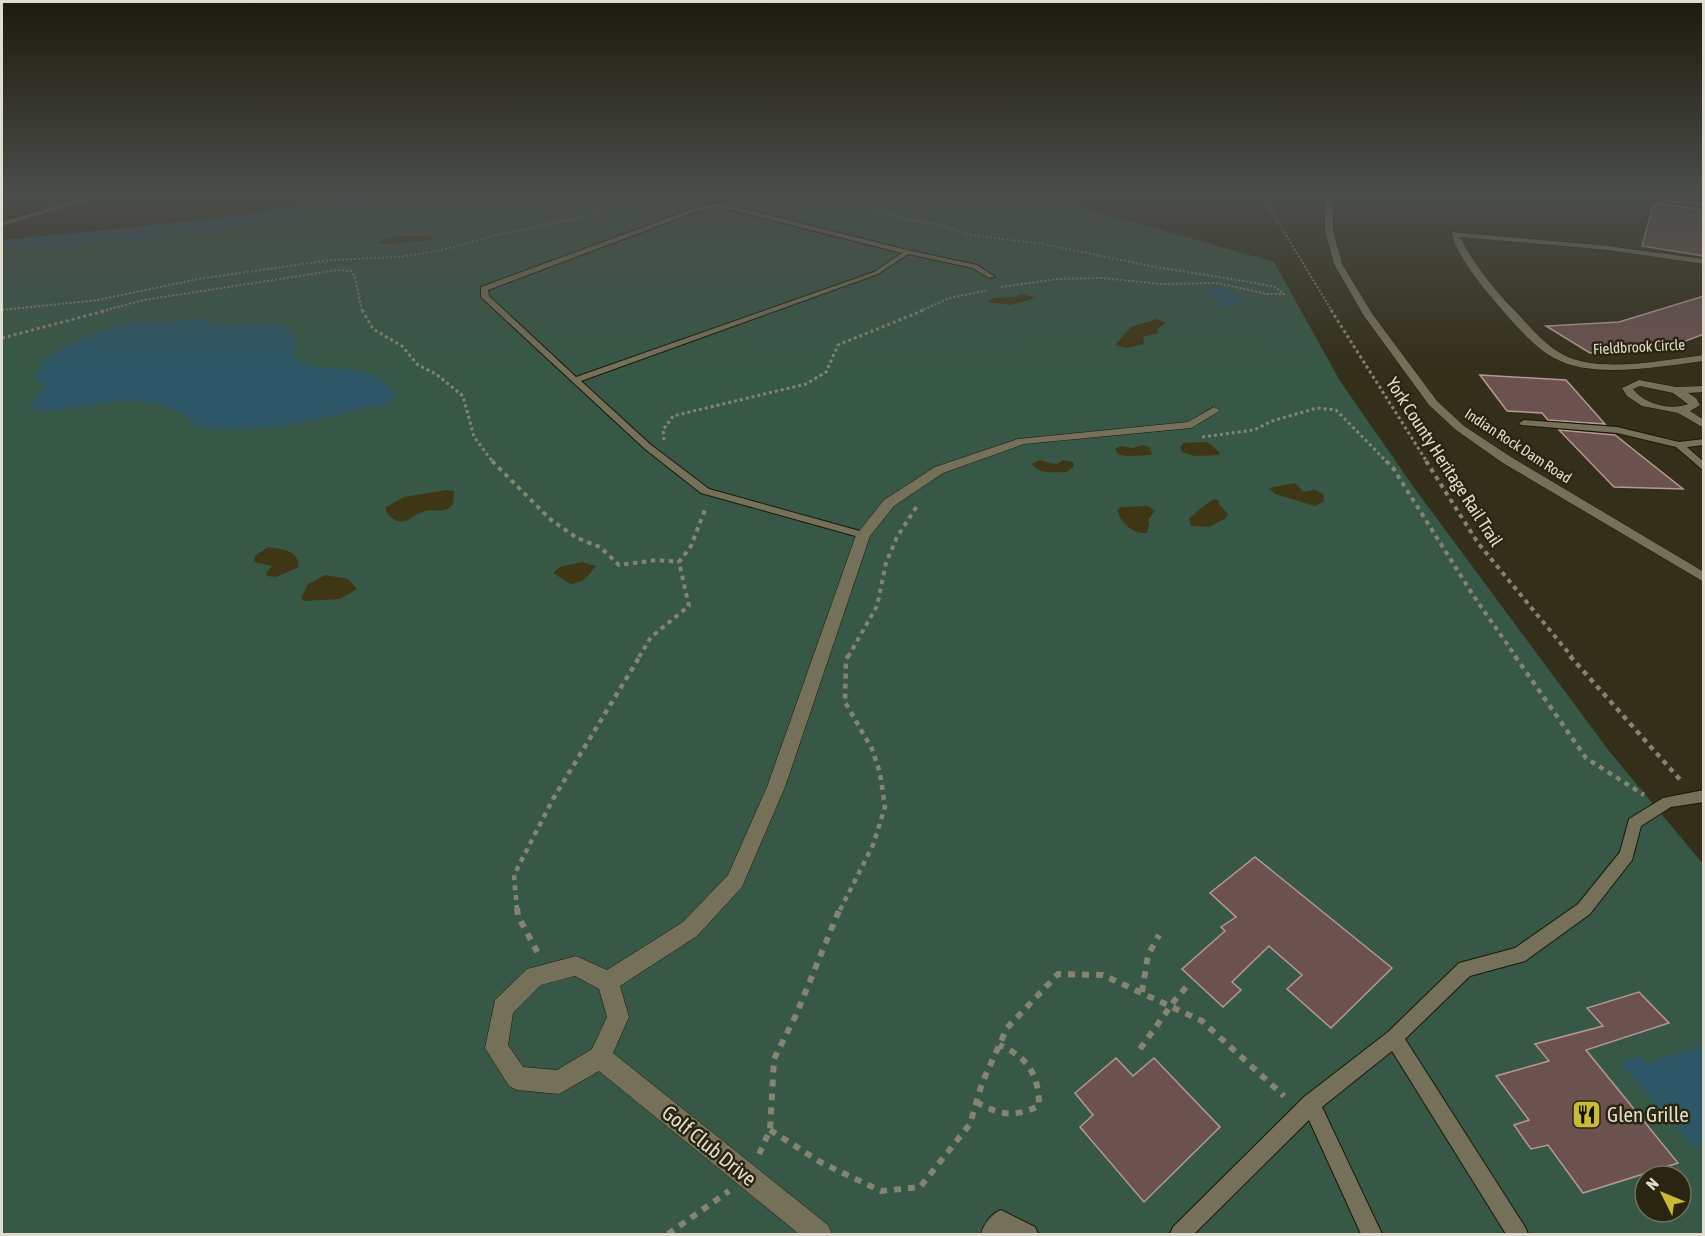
<svg xmlns="http://www.w3.org/2000/svg" width="1705" height="1236" font-family="'Asap Condensed',sans-serif">
	<style>
		.green { fill: #375847; fill-rule: evenodd }
		.sand { fill: #3f3616 }
		.water { fill: #2d5766 }
		.building { fill: #6b524f; stroke: #b59895; stroke-width: 1.5 }
		.lines { fill: none; stroke-linecap: round; stroke-linejoin: round }
		.lane-casing { stroke: #1c1704; stroke-width: 2 }
		.street-casing { stroke: #1c1704; stroke-width: 1 }
		.secondary-casing { stroke: #1c1704; stroke-width: 1 }
		.path-far4 { stroke: #878371; stroke-width: 2; stroke-dasharray: 2 2; stroke-linecap: butt }
		.path-far3 { stroke: #878371; stroke-width: 3; stroke-dasharray: 3 3; stroke-linecap: butt }
		.path-far2 { stroke: #878371; stroke-width: 4; stroke-dasharray: 4.5 4.5; stroke-linecap: butt }
		.path-far1 { stroke: #878371; stroke-width: 4.5; stroke-dasharray: 5 5; stroke-linecap: butt }
		.path { stroke: #878371; stroke-width: 6; stroke-dasharray: 7 7; stroke-linecap: butt }
		.lane { fill: #757059; fill-rule: evenodd }
		.street { fill: #757059; fill-rule: evenodd }
		.secondary { fill: #757059; fill-rule: evenodd }
		.labels { text-anchor: middle; stroke-width: 5; stroke-linejoin: round; paint-order: stroke }
		.far-street-label { font-size: 15px; fill: #e0ddd0; stroke: #2a2510 }
		.street-label { font-size: 18px; fill: #e0ddd0; stroke: #2a2510 }
		.near-poi-label { font-size: 21px; fill: #e0ddd0; stroke: #2a2510; text-anchor: start }
		.near-street-label { font-size: 21px; fill: #e0ddd0; stroke: #2a2510 }
	</style>
	<rect width="100%" height="100%" fill="#342f1a"/>
	<!-- green -->
	<path class="green" d="M444,194H1034L1274,262L1340,381L1415,489L1609,751L1703,864V1234H2V248L119,241L209,232ZM1645,1176H1681V1212H1645Z"/>
	<!-- sand -->
	<g class="sand">
		<path d="M399,236H423L434,238C425,242 418,241 409,242C396,242 393,246 378,243L383,240Z"/>
		<polygon points="1021,294 1036,298 1011,305 987,302 992,298 1014,297"/>
		<polygon points="1157,319 1166,323 1157,329 1158,333 1143,337 1144,344 1127,348 1115,345 1131,327"/>
		<polygon points="1205,442 1209,443 1220,453 1219,455 1195,456 1182,452 1180,447 1184,443"/>
		<polygon points="1143,445 1150,448 1152,455 1127,456 1118,454 1115,449 1121,446 1133,448"/>
		<path d="M1040,460L1050,463L1057,464L1063,460L1073,462L1074,466L1067,472C1054,472 1040,475 1032,464Z"/>
		<polygon points="1295,483 1304,492 1315,490 1323,494 1324,501 1315,506 1275,494 1269,488"/>
		<path d="M446,490L454,491C453,496 455,501 452,505C445,515 434,508 425,511C410,515 403,532 386,512V507L404,497Z"/>
		<path d="M1214,499L1219,501V504L1228,514L1226,518L1209,527L1191,526L1189,519C1191,516 1211,500 1214,499Z"/>
		<path d="M1148,506L1155,511L1148,520L1149,524L1147,533C1132,534 1121,523 1117,510L1121,507Z"/>
		<path d="M268,547C283,550 298,549 299,567L276,577L267,576L266,573L272,566L254,562L255,556Z"/>
		<path d="M582,562L596,566C587,577 586,581 571,584L553,573L560,567Z"/>
		<polygon points="325,575 348,579 357,589 340,599 304,601 301,598 308,584"/>
	</g>
	<!-- water -->
	<g class="water">
		<path d="M368,194H444L209,232L119,241L2,248V240C124,228 247,218 368,194Z"/>
		<polygon points="1209,287 1225,288 1245,299 1237,307 1222,307 1217,300 1203,290"/>
		<path d="M198,318L222,325L280,324L292,333L297,344L293,351L294,358C329,382 364,352 396,396L381,407H367C321,420 242,438 196,426C190,424 188,417 183,414C169,404 146,402 129,401C108,401 44,416 30,407L44,386V383L37,380C33,352 106,327 129,323C142,321 157,323 170,322C179,321 188,319 198,318Z"/>
		<polygon points="1702,1046 1703,1143 1692,1146 1620,1063 1640,1056 1646,1063"/>
	</g>
	<!-- building -->
	<g class="building">
		<polygon points="1657,203 1704,210 1704,256 1642,246 1653,205 1658,205"/>
		<polygon points="1704,296 1704,334 1675,345 1590,353 1546,326 1619,322"/>
		<polygon points="1480,375 1566,380 1605,424 1548,420 1542,413 1507,411"/>
		<polygon points="1559,430 1615,435 1683,489 1614,487"/>
		<polygon points="1255,857 1392,968 1331,1028 1287,989 1302,975 1269,946 1232,982 1241,990 1223,1007 1182,969 1225,931 1221,927 1236,917 1210,893"/>
		<polygon points="1639,992 1669,1023 1586,1050 1678,1163 1583,1193 1548,1145 1531,1149 1514,1125 1529,1120 1496,1076 1549,1061 1535,1044 1603,1026 1587,1008"/>
		<polygon points="1116,1058 1133,1076 1154,1058 1220,1127 1144,1202 1080,1127 1093,1115 1075,1093"/>
	</g>
	<g class="lines">
		<defs>
			<g id="lane">
				<path d="M720,203L907,250L977,265L995,277L989,278L973,268L908,254L878,274L581,381L651,445L709,489L867,533L868,535L867,537H859L701,493L645,449L481,297V287L695,208ZM720,207L902,253L874,272L576,377L489,296L488,290L698,211Z"/>
				<polygon points="1524,420 1617,427 1679,442 1704,439 1704,445 1687,447 1704,462 1704,471 1676,447 1617,433 1521,425 1519,423"/>
				<polygon points="1704,790 1704,802 1671,807 1641,826 1632,860 1590,914 1525,961 1470,976 1405,1039 1525,1227 1528,1234 1506,1234 1392,1051 1322,1107 1382,1234 1361,1234 1309,1120 1194,1234 1170,1234 1173,1227 1304,1097 1388,1032 1459,963 1515,948 1578,904 1620,852 1629,819 1663,798"/>
				<path d="M1001,1210L1035,1227L1038,1234L1004,1233L981,1234C984,1224 991,1214 1001,1210Z"/>
			</g>
			<g id="street">
				<polygon points="97,194 109,194 2,226 2,222"/>
				<polygon points="1608,194 1631,194 1704,203 1704,207"/>
				<path d="M1452,232L1608,246L1704,259V264L1608,250L1460,237C1475,266 1495,291 1518,314C1531,328 1545,345 1562,354C1598,374 1664,360 1704,355V361C1661,366 1593,380 1554,358C1530,345 1504,312 1486,291C1476,278 1452,247 1452,232Z"/>
				<path d="M1639,380L1676,387L1704,386V392L1688,393L1696,398L1700,405L1690,411L1704,420V428L1678,413L1642,406L1627,396L1622,388ZM1640,386L1673,393L1688,404C1671,411 1644,404 1633,389Z"/>
				<path d="M1214,407L1220,410L1218,412L1191,428L1024,444L943,473L894,506L870,536L785,787L742,887L697,936L620,986L629,1017L613,1053L828,1225L832,1234H799L599,1071L559,1094L517,1090L509,1086L485,1048L495,1000L527,969L576,956L607,970L683,922L728,875L767,787L856,535L884,500L935,467L1018,439L1188,422ZM575,976L599,989L607,1017L592,1049L557,1070L523,1067L508,1045L513,1013L541,985Z"/>
			</g>
			<polygon id="secondary" points="1325,194 1333,194 1333,230 1342,264 1373,315 1437,401 1464,426 1511,457 1704,572 1704,582 1503,463 1456,430 1429,405 1364,316 1334,264 1325,230"/>
		</defs>
		<!-- lane casing -->
		<use href="#lane" class="lane-casing"/>
		<!-- street casing -->
		<use href="#street" class="street-casing"/>
		<!-- secondary casing -->
		<use href="#secondary" class="secondary-casing"/>
		<!-- path-far4 -->
		<g class="path-far4">
			<polyline points="816,194 841,199 904,219 945,226 970,235 1043,244 1155,267 1244,281 1275,287 1284,294 1267,294 1217,283 1161,284 1101,278 1058,279 1001,287"/>
			<polyline points="1261,194 1332,311"/>
			<polyline points="2,310 98,300 198,279 331,260 398,257 439,251 497,235 589,216 643,194"/>
			<polyline points="102,311 144,300 338,270 351,271 355,277 362,311"/>
			<polyline points="920,311 950,298 988,290"/>
		</g>
		<!-- path-far3 -->
		<g class="path-far3">
			<polyline points="2,310 4,310"/>
			<polyline points="362,310 373,329 402,346 418,365 436,374 463,396 474,437 493,462"/>
			<polyline points="1331,310 1427,462"/>
			<polyline points="2,338 108,310"/>
			<polyline points="1202,437 1254,430 1272,421 1317,408 1336,410 1387,462"/>
			<polyline points="664,440 663,430 673,416 806,384 826,372 838,345 924,310"/>
		</g>
		<!-- path-far2 -->
		<g class="path-far2">
			<polyline points="492,461 550,519 577,538 600,547 619,565 657,560 679,562"/>
			<polyline points="1386,461 1393,468 1473,595 1516,657"/>
			<polyline points="1426,461 1478,543 1572,657"/>
			<polyline points="639,657 651,637 689,606 679,562 691,546 706,507"/>
			<polyline points="848,657 877,606 886,563 897,537 917,506"/>
		</g>
		<!-- path-far1 -->
		<g class="path-far1">
			<polyline points="1515,656 1586,758 1644,795"/>
			<polyline points="1570,656 1683,783"/>
			<polyline points="517,910 514,875 553,799 640,656"/>
			<polyline points="840,910 873,845 885,807 880,773 872,749 845,702 846,660 848,656"/>
		</g>
		<!-- path -->
		<g class="path">
			<polyline points="517,908 518,916 539,955"/>
			<polyline points="1142,992 1148,955 1159,935"/>
			<polyline points="1140,1049 1175,1000 1188,985"/>
			<path d="M976,1102C1001,1115 1012,1118 1039,1106C1039,1075 1028,1057 999,1045"/>
			<polyline points="770,1130 822,1163 881,1191 920,1187 970,1124 982,1083 1007,1028 1058,974 1103,975 1202,1021 1284,1096"/>
			<polyline points="759,1154 770,1130 774,1059 796,1015 840,908"/>
			<polyline points="668,1234 729,1191"/>
		</g>
		<!-- lane -->
		<use href="#lane" class="lane"/>
		<!-- street -->
		<use href="#street" class="street"/>
		<!-- secondary -->
		<use href="#secondary" class="secondary"/>
	</g>
	<!-- sky -->
	<linearGradient id="sky" x2="0" y2="1"><stop stop-color="#1d1a0e"/><stop offset="0.53" stop-color="#4a4d49"/><stop offset="1" stop-color="#4a4d49" stop-opacity="0"/></linearGradient>
	<rect width="1705" height="367" fill="url(#sky)"/>
	<!-- icons -->
	<defs>
		<symbol id="restaurant-square" viewBox="-11 -11 22 22"><rect x="-9" y="-9" width="18" height="18" rx="4" fill="#caba3a" stroke="#2a2510"/><path d="M-5-6h1v4h1v-4h1v4h1v-4h1v5L-1.5 .5V6h-2V.5L-5-1ZM5-6V6H3V1.5H1.5Q1.5-4 5-6Z" fill="#111"/></symbol>
	</defs>
	<g fill-rule="evenodd">
		<use href="#restaurant-square" x="1570" y="1098" width="33" height="33"/>
	</g>
	<g class="labels">
		<!-- far-street labels -->
		<g class="far-street-label">
			<text transform="translate(1639 347) rotate(-3)" y="5">Fieldbrook Circle</text>
			<text transform="translate(1518 446) rotate(33)" y="5">Indian Rock Dam Road</text>
		</g>
		<!-- street labels -->
		<g class="street-label">
			<text transform="translate(1444 462) rotate(57)" y="6">York County Heritage Rail Trail</text>
		</g>
		<!-- near-poi labels -->
		<g class="near-poi-label">
			<text x="1607" y="1122">Glen Grille</text>
		</g>
		<!-- near-street labels -->
		<g class="near-street-label">
			<text transform="translate(709 1146) rotate(39)" y="7">Golf Club Drive</text>
		</g>
	</g>
	<!-- border -->
	<rect width="1705" height="1236" fill="none" stroke="#e0ddd0" stroke-width="6"/>
	<!-- north arrow -->
	<g transform="translate(1663 1194) rotate(313)"><circle r="28" fill="#2a2510" stroke="#736f5d" stroke-width="1.5"/>
	<path d="M0-4.5L10 22L0 15L-10 22Z" fill="#caba3a"/>
	<text y="-9" font-size="16" font-weight="bold" text-anchor="middle" fill="#e0ddd0">N</text>
	</g>
</svg>
